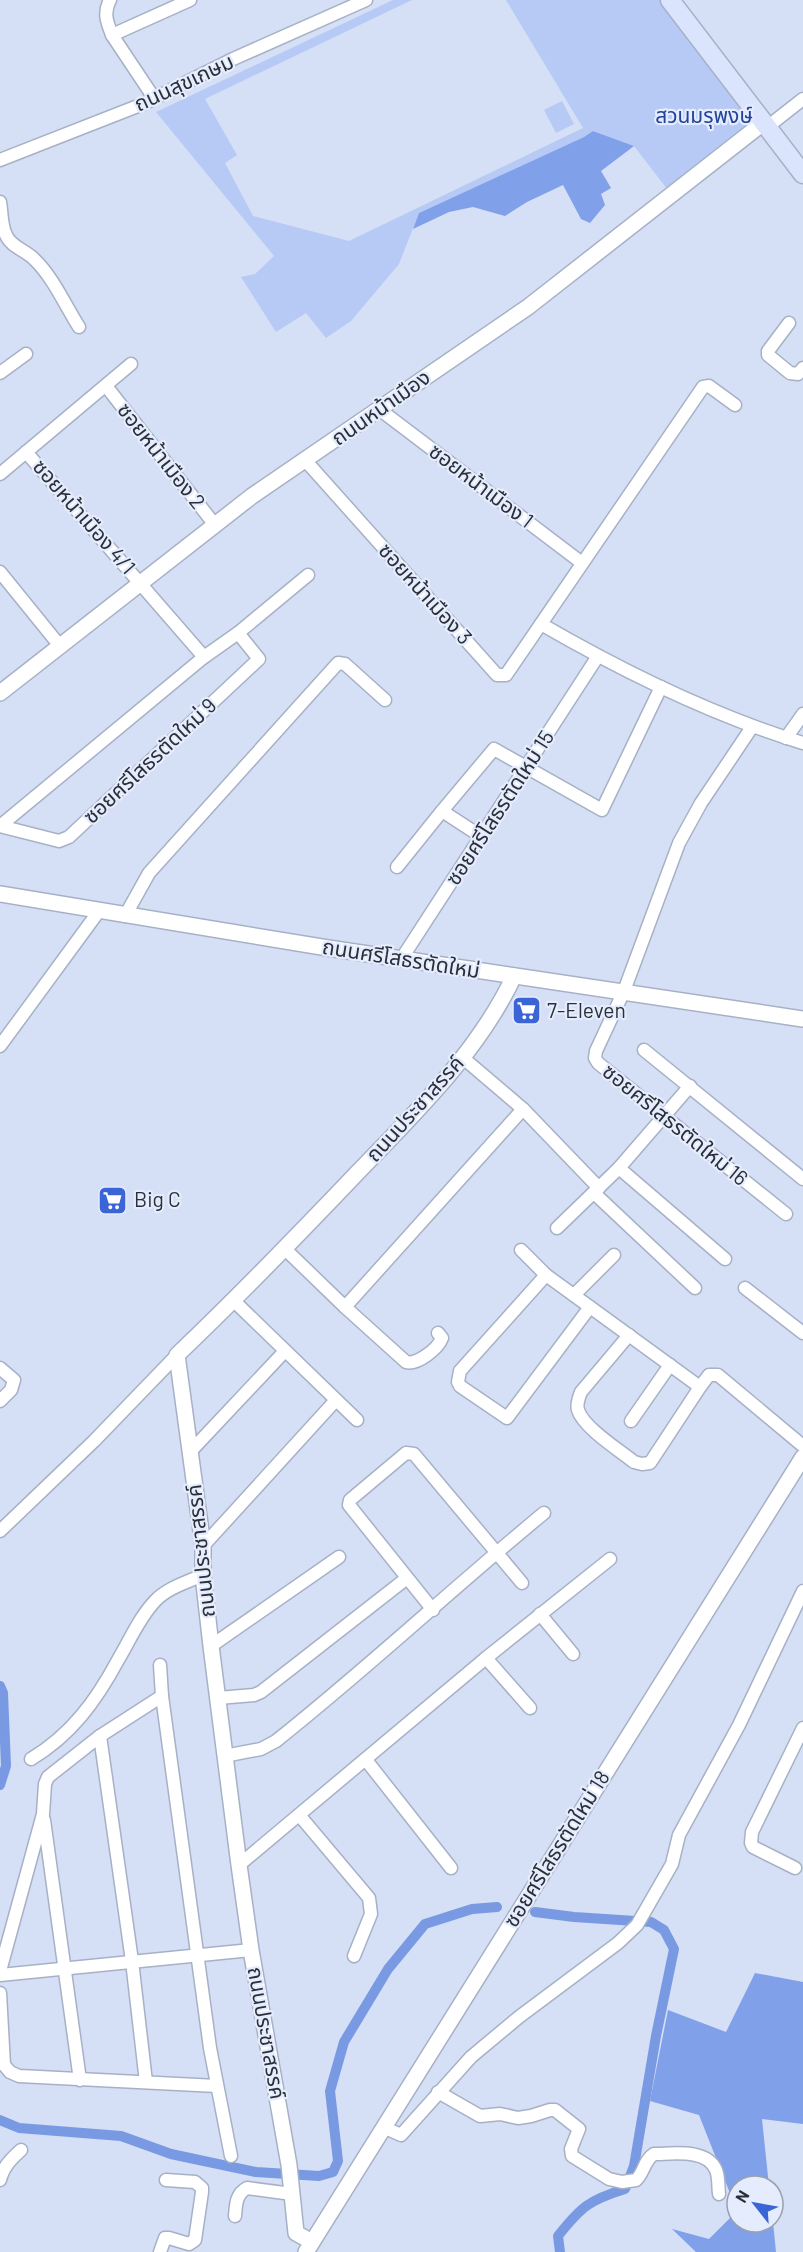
<svg xmlns="http://www.w3.org/2000/svg" width="803" height="2252" font-family="Barlow,'Noto Sans Thai',sans-serif">
	<style>
		.green { fill: #b6caf5 }
		.forest { fill: #80a0ea }
		.lines { fill: none; stroke-linecap: round; stroke-linejoin: round }
		.canal { stroke: #7999e2; stroke-width: 10 }
		.minor-casing { stroke: #a7b1c6; stroke-width: 15 }
		.tertiary-casing { stroke: #a7b1c6; stroke-width: 18 }
		.secondary-casing { stroke: #a7b1c6; stroke-width: 21 }
		.minor { stroke: #fff; stroke-width: 12 }
		.tertiary { stroke: #fff; stroke-width: 15 }
		.secondary { stroke: #dae4fc; stroke-width: 18 }
		.labels { text-anchor: middle; stroke-width: 4.5; stroke-linejoin: round; paint-order: stroke }
		.street-label { font-size: 21px; fill: #2b2f37; stroke: #e4ecfe }
		.park-label { font-size: 21px; fill: #244498; stroke: #e4ecfe }
		.poi-label { font-size: 21px; fill: #2b2f37; stroke: #e4ecfe; text-anchor: start }
	</style>
	<rect width="100%" height="100%" fill="#d5dff5"/>
	<!-- green -->
	<g class="green">
		<polygon points="393,0 412,0 205,99 237,155 225,163 253,216 349,241 583,128 506,0 674,0 758,123 671,194 634,146 593,131 584,137 419,213 399,264 351,321 326,338 306,313 276,332 241,277 255,274 274,256 156,112"/>
		<polygon points="562,101 574,124 556,133 544,110"/>
	</g>
	<!-- forest -->
	<g class="forest">
		<polygon points="593,131 634,146 601,171 611,188 601,194 605,205 590,223 581,219 563,185 527,202 505,216 473,207 449,212 413,229 419,213 584,137"/>
		<polygon points="755,1973 803,1982 803,2124 762,2119 769,2186 737,2186 737,2222 773,2222 776,2252 696,2252 672,2229 709,2239 737,2211 699,2115 650,2101 668,2010 726,2032"/>
	</g>
	<g class="lines">
		<!-- canal -->
		<g class="canal">
			<polyline points="0,1686 3,1693 6,1766 0,1785"/>
			<path d="M535,1912L574,1917L651,1922L664,1930L674,1949L656,2036L634,2166L625,2189C589,2200 581,2207 558,2236L560,2252"/>
			<polyline points="0,2120 19,2128 121,2136 171,2154 256,2172 319,2176 333,2172 338,2161 330,2091 344,2042 388,1969 425,1924 472,1909 497,1907"/>
		</g>
		<defs>
			<g id="minor">
				<path d="M110,0C103,13 107,22 112,35L190,0"/>
				<polyline points="112,35 154,98"/>
				<polyline points="766,128 803,99"/>
				<polyline points="0,160 143,104 233,59 366,0"/>
				<path d="M0,202C2,213 1,225 6,235C11,247 25,250 34,259C53,277 65,305 79,327"/>
				<polyline points="789,323 768,351 768,355 790,373 798,374 803,368"/>
				<polyline points="0,373 26,354"/>
				<polyline points="106,386 215,525"/>
				<polyline points="379,409 582,563"/>
				<polyline points="26,452 204,657"/>
				<polyline points="305,460 497,675 506,675 703,387 709,386 735,405"/>
				<polyline points="0,474 131,364"/>
				<polyline points="0,572 60,646"/>
				<path d="M541,624C624,672 711,715 803,743"/>
				<polyline points="752,727 701,803 679,843 624,991 596,1051 595,1058 598,1063 786,1214"/>
				<polyline points="786,738 803,714"/>
				<polyline points="442,811 494,749 602,810 661,687"/>
				<polyline points="0,826 204,657 238,633 308,575"/>
				<polyline points="0,826 59,841 69,837 259,659 238,633"/>
				<polyline points="397,867 442,811 482,837"/>
				<polyline points="125,916 149,873 338,663 345,664 385,700"/>
				<polyline points="402,958 598,656"/>
				<polyline points="0,1046 99,911"/>
				<polyline points="644,1050 803,1179"/>
				<polyline points="523,1109 599,1188"/>
				<polyline points="619,1168 725,1259"/>
				<polyline points="594,1193 695,1288"/>
				<polyline points="557,1228 619,1168 690,1086"/>
				<path d="M285,1249L345,1307L406,1362C417,1365 438,1349 442,1338L438,1333"/>
				<polyline points="521,1250 546,1275 700,1387 709,1375 718,1375 803,1446"/>
				<polyline points="546,1275 460,1371 458,1382 460,1386 507,1418 590,1307"/>
				<polyline points="745,1288 803,1333"/>
				<polyline points="574,1295 614,1255"/>
				<polyline points="234,1301 357,1420"/>
				<polyline points="345,1307 523,1109 462,1057"/>
				<path d="M629,1335L581,1392C579,1397 576,1404 578,1410C583,1427 619,1450 634,1462L642,1464L650,1463L700,1387"/>
				<polyline points="0,1368 14,1380 11,1390 0,1401"/>
				<polyline points="631,1421 670,1365"/>
				<polyline points="190,1452 285,1351"/>
				<polyline points="0,1531 94,1441 177,1355"/>
				<polyline points="203,1546 336,1400"/>
				<polyline points="433,1610 349,1505 350,1500 406,1453 414,1454 522,1583"/>
				<polyline points="540,1614 573,1654"/>
				<polyline points="211,1646 339,1557"/>
				<polyline points="486,1658 530,1708"/>
				<polyline points="160,1665 162,1696 210,2048 231,2156"/>
				<polyline points="218,1698 254,1695 261,1692 407,1578"/>
				<polyline points="100,1736 132,1961 146,2082"/>
				<path d="M224,1756L261,1749L276,1741C368,1668 454,1587 544,1513"/>
				<path d="M31,1759C71,1735 96,1701 118,1660C130,1640 139,1618 155,1601C167,1588 187,1582 203,1575"/>
				<polyline points="366,1760 451,1868"/>
				<polyline points="300,1816 369,1898 371,1914 354,1956"/>
				<polyline points="44,1820 80,2080"/>
				<polyline points="239,1865 486,1658 610,1559"/>
				<polyline points="795,1868 753,1847 751,1843 752,1832 803,1728"/>
				<polyline points="0,1971 43,1814 45,1784 48,1777 100,1736 162,1696"/>
				<polyline points="0,1975 251,1950"/>
				<polyline points="0,1993 4,2065 10,2072 19,2076 217,2086"/>
				<path d="M438,2092L480,2116L500,2114L518,2118L531,2116L550,2110H555L579,2129L571,2149L572,2156L609,2179L622,2182L636,2180C644,2173 644,2160 654,2154C672,2154 707,2148 716,2170C719,2177 718,2187 719,2194"/>
				<polyline points="383,2127 401,2135 471,2057 519,2017 618,1943 637,1925 672,1864 679,1835 739,1725 803,1591"/>
				<path d="M0,2180C3,2167 11,2159 21,2150"/>
				<path d="M235,2216C236,2204 236,2194 247,2188L292,2194"/>
				<polyline points="160,2252 165,2238 169,2238 189,2244 195,2240 202,2192 202,2188 195,2182 166,2180"/>
			</g>
			<g id="tertiary">
				<polyline points="0,693 252,496 528,307 763,123"/>
				<polyline points="0,894 328,948 803,1019"/>
				<path d="M312,2242L296,2233L289,2165L251,1950L239,1865L211,1646L203,1575V1546L177,1355C240,1295 300,1233 359,1171C416,1112 479,1051 514,976"/>
				<polyline points="306,2252 803,1457"/>
			</g>
			<polyline id="secondary" points="670,0 803,174"/>
		</defs>
		<!-- minor casing -->
		<use href="#minor" class="minor-casing"/>
		<!-- tertiary casing -->
		<use href="#tertiary" class="tertiary-casing"/>
		<!-- secondary casing -->
		<use href="#secondary" class="secondary-casing"/>
		<!-- minor -->
		<use href="#minor" class="minor"/>
		<!-- tertiary -->
		<use href="#tertiary" class="tertiary"/>
		<!-- secondary -->
		<use href="#secondary" class="secondary"/>
	</g>
	<!-- icons -->
	<defs>
		<symbol id="supermarket-square" viewBox="-11 -11 22 22"><rect x="-9" y="-9" width="18" height="18" rx="4" fill="#3b65d6" stroke="#e4ecfe"/><path d="M-6-5.5h2.5l.6 2H6L4.5 2H-2.5L-4.4-4H-6ZM-1.5 3.2a1.3 1.3 0 1 0 .1 0ZM3 3.2a1.3 1.3 0 1 0 .1 0Z" fill="#fff"/></symbol>
	</defs>
	<g fill-rule="evenodd">
		<use href="#supermarket-square" x="510" y="994" width="33" height="33"/>
		<use href="#supermarket-square" x="96" y="1184" width="33" height="33"/>
	</g>
	<g class="labels">
		<!-- street labels -->
		<g class="street-label">
			<text transform="translate(184 83) rotate(-25)" y="7">ถนนสุขเกษม</text>
			<text transform="translate(381 408) rotate(-35)" y="7">ถนนหน้าเมือง</text>
			<text transform="translate(161 456) rotate(52)" y="7">ซอยหน้าเมือง 2</text>
			<text transform="translate(481 486) rotate(37)" y="7">ซอยหน้าเมือง 1</text>
			<text transform="translate(84 517) rotate(49)" y="7">ซอยหน้าเมือง 4/1</text>
			<text transform="translate(425 594) rotate(48)" y="7">ซอยหน้าเมือง 3</text>
			<text transform="translate(150 761) rotate(-43)" y="7">ซอยศรีโสธรตัดใหม่ 9</text>
			<text transform="translate(500 808) rotate(-57)" y="7">ซอยศรีโสธรตัดใหม่ 15</text>
			<text transform="translate(401 959) rotate(9)" y="7">ถนนศรีโสธรตัดใหม่</text>
			<text transform="translate(415 1109) rotate(-48)" y="7">ถนนประชาสรรค์</text>
			<text transform="translate(675 1125) rotate(39)" y="7">ซอยศรีโสธรตัดใหม่ 16</text>
			<text transform="translate(201 1551) rotate(-96)" y="7">ถนนประชาสรรค์</text>
			<text transform="translate(557 1849) rotate(-58)" y="7">ซอยศรีโสธรตัดใหม่ 18</text>
			<text transform="translate(266 2033) rotate(80)" y="7">ถนนประชาสรรค์</text>
		</g>
		<!-- park labels -->
		<g class="park-label">
			<text x="704" y="123">สวนมรุพงษ์</text>
		</g>
		<!-- poi labels -->
		<g class="poi-label">
			<text x="547" y="1018">7-Eleven</text>
			<text x="134" y="1207">Big C</text>
		</g>
	</g>
	<!-- north arrow -->
	<g transform="translate(755 2204) rotate(301)"><circle r="28" fill="#e4ecfe" stroke="#9aa0ae" stroke-width="1.5"/>
	<path d="M0-4.5L10 22L0 15L-10 22Z" fill="#3b65d6"/>
	<text y="-9" font-size="16" font-weight="bold" text-anchor="middle" fill="#2b2f37">N</text>
	</g>
</svg>
